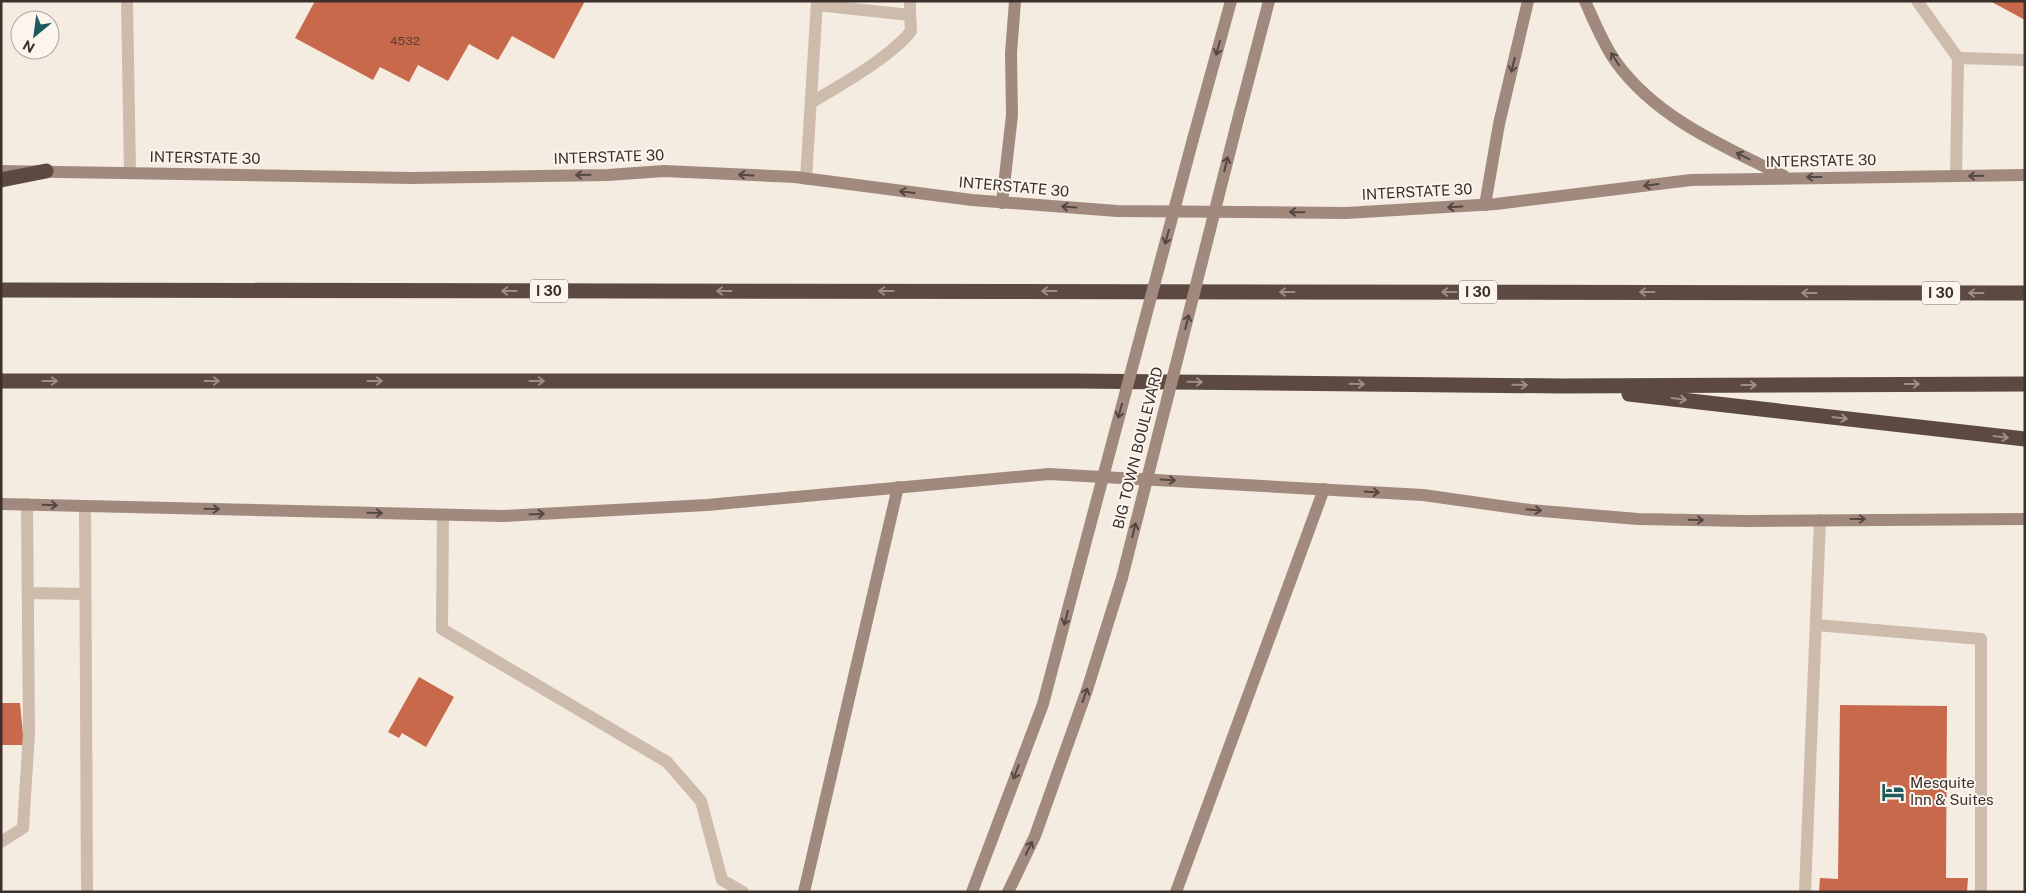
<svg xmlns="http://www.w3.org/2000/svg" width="2026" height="893" font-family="'Public Sans',sans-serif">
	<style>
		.building { fill: #c8694b }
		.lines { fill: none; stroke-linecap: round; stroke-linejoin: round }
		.lane { stroke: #cdbbac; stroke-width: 12 }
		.secondary { stroke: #a18a7d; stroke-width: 12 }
		.highway { stroke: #5c4a42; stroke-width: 15 }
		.secondary-bridge { stroke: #a18a7d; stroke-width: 12 }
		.oneway { stroke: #544640 }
		.oneway2 { stroke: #9c8e87 }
		.labels { text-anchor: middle; stroke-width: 4; stroke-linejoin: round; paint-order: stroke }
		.number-label { font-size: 12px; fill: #5e3e33 }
		.shield { fill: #fbf5ee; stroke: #756b66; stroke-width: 1 }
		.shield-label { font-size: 14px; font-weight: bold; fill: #3b302b }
		.street-label { font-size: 15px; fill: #3b302b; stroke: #fbf5ee }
		.poi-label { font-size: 15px; fill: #3b302b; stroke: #fbf5ee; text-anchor: start }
	</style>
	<rect width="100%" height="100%" fill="#f4ebe1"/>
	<!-- building -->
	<g class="building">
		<polygon points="315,1 585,1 554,59 512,36 498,60 469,44 448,81 418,65 409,82 380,67 373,80 295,38"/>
		<polygon points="1990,1 2025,1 2025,20"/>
		<polygon points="419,677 454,697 426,747 402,733 399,738 388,732"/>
		<polygon points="1,703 20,703 24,745 1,745"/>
		<polygon points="1840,705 1947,706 1946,878 1968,878 1967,892 1819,892 1820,878 1838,879"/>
	</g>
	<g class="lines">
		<!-- lane -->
		<g class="lane">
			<polyline points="127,1 130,173"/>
			<polyline points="1917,1 1958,58"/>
			<polyline points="910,15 910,1"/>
			<path d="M811,103C840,85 891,57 911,31L910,15L817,5"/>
			<polyline points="1956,176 1958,58 2025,60"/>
			<polyline points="806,179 817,1"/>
			<polyline points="85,506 87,892"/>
			<polyline points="443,515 442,629 667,762 701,801 722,880 743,892"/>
			<polyline points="28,593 85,594"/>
			<polyline points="1816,625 1981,639 1981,892"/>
			<polyline points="1,842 23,828 29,733 27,504"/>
			<polyline points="1805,892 1820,520"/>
		</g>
		<!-- secondary -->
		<g class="secondary">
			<path d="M1585,1C1594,21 1603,44 1616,62C1656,118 1725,147 1784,176"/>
			<polyline points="1236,127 1269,1"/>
			<polyline points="1193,139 1231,1"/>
			<polyline points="1,171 411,178 608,175 664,171 795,177 972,200 1117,211 1346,213 1496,204 1691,180 2025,175"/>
			<polyline points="1002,203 1012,115 1011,53 1015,1"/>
			<polyline points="1485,205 1499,124 1528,1"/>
			<polyline points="1,504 503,516 707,505 1049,474 1423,495 1530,510 1638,519 1746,521 2025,519"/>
			<polyline points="804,892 898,487"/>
			<polyline points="972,892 1043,704 1078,571"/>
			<polyline points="1008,892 1035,836 1087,690 1122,578"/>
			<polyline points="1176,892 1324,489"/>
		</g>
		<!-- highway -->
		<g class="highway">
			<polyline points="1,180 46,171"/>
			<polyline points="1,290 2025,293"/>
			<polyline points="1,381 1076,381 1561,386 2025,384"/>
			<polyline points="1629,394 2025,439"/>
		</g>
		<!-- secondary-bridge -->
		<g class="secondary-bridge">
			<polyline points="1078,571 1193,139"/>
			<polyline points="1122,578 1236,127"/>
		</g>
	</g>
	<!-- one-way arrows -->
	<defs><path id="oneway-shaft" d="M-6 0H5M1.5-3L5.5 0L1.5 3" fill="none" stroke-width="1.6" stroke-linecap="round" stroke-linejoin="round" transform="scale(1.25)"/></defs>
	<g class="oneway">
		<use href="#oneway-shaft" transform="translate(1218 48) rotate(105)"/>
		<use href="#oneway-shaft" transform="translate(1615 59) rotate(-123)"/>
		<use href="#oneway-shaft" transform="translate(1513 65) rotate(104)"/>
		<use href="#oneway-shaft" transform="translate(1743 156) rotate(-154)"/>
		<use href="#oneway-shaft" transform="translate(1226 164) rotate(-76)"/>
		<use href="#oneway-shaft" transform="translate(583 175) rotate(179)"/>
		<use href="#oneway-shaft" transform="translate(746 175) rotate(-177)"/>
		<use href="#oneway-shaft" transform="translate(1976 176) rotate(179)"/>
		<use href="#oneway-shaft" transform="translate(1814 177) rotate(180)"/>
		<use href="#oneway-shaft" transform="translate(1651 185) rotate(173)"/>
		<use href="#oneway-shaft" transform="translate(907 192) rotate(-173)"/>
		<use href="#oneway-shaft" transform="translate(1069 207) rotate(-176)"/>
		<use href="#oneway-shaft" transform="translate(1455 207) rotate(177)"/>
		<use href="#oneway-shaft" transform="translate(1297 212) rotate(-179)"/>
		<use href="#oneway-shaft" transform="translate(1167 237) rotate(105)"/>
		<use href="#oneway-shaft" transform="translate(1187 322) rotate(-76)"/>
		<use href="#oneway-shaft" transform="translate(1120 411) rotate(105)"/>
		<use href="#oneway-shaft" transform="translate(1168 480) rotate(3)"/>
		<use href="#oneway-shaft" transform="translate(1372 492) rotate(4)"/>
		<use href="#oneway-shaft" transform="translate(50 505) rotate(2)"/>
		<use href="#oneway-shaft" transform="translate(212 509) rotate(1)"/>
		<use href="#oneway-shaft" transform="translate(1534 510) rotate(5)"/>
		<use href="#oneway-shaft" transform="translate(375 513) rotate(1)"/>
		<use href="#oneway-shaft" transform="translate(537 514) rotate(-3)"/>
		<use href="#oneway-shaft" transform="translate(1858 519)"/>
		<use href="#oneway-shaft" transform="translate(1696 520) rotate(1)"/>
		<use href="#oneway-shaft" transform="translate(1134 530) rotate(-76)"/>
		<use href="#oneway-shaft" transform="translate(1066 618) rotate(105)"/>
		<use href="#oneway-shaft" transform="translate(1085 695) rotate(-71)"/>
		<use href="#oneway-shaft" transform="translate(1016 772) rotate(111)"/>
		<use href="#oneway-shaft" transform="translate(1029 848) rotate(-64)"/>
	</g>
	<g class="oneway2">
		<use href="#oneway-shaft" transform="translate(509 291) rotate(-180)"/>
		<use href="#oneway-shaft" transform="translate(724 291) rotate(-180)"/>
		<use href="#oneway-shaft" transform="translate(886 291) rotate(-180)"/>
		<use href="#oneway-shaft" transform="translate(1049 291) rotate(-180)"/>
		<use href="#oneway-shaft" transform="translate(1287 292) rotate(-180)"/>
		<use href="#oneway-shaft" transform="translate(1449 292) rotate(-180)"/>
		<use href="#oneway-shaft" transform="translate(1647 292) rotate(-180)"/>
		<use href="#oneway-shaft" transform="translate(1809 293) rotate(-180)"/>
		<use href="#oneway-shaft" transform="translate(1976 293) rotate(180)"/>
		<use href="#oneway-shaft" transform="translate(50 381)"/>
		<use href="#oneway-shaft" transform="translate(212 381)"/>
		<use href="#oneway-shaft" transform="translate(375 381)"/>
		<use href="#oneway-shaft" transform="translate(537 381)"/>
		<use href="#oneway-shaft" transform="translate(1195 382) rotate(1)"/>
		<use href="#oneway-shaft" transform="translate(1357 384) rotate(1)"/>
		<use href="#oneway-shaft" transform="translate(1912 384)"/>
		<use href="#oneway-shaft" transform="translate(1520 385) rotate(1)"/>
		<use href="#oneway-shaft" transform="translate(1749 385)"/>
		<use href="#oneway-shaft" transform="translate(1679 399) rotate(7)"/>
		<use href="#oneway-shaft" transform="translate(1840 418) rotate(7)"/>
		<use href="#oneway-shaft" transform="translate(2001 437) rotate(7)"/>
	</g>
	<!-- icons -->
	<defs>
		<symbol id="hotel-bare" viewBox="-9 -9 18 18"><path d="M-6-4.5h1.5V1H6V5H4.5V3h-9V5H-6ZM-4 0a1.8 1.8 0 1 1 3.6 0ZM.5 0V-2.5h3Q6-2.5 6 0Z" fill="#1f5a5e" stroke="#fbf5ee" stroke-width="2.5" paint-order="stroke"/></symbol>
	</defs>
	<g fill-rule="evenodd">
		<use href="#hotel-bare" x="1877" y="776" width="32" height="32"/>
	</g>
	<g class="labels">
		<!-- number labels -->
		<g class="number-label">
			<text x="405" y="45">4532</text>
		</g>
		<!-- shield labels -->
		<g class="shield">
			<rect x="530" y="279.5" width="38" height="23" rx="4"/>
			<rect x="1459" y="280.5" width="38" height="23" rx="4"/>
			<rect x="1922" y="281.5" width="38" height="23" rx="4"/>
		</g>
		<g class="shield-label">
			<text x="549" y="296">I 30</text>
			<text x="1478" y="297">I 30</text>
			<text x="1941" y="298">I 30</text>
		</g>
		<!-- street labels -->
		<g class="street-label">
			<text transform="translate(609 157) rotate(-2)" y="5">INTERSTATE 30</text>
			<text transform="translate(205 158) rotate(1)" y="5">INTERSTATE 30</text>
			<text transform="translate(1821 161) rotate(-1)" y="5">INTERSTATE 30</text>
			<text transform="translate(1014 187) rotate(5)" y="5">INTERSTATE 30</text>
			<text transform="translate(1417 192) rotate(-3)" y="5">INTERSTATE 30</text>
			<text transform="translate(1138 448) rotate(-76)" y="5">BIG TOWN BOULEVARD</text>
		</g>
		<!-- poi labels -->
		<g class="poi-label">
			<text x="1910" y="788">Mesquite<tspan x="1910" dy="17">Inn &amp; Suites</tspan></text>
		</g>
	</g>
	<!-- border -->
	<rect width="2026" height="893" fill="none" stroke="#3b302b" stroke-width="5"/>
	<!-- north arrow -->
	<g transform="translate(35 35) rotate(209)"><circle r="24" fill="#fbf5ee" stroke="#aea6a0"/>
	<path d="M0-4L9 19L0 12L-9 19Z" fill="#1f5a5e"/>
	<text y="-8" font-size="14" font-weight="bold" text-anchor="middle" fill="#3b302b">N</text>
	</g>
</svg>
